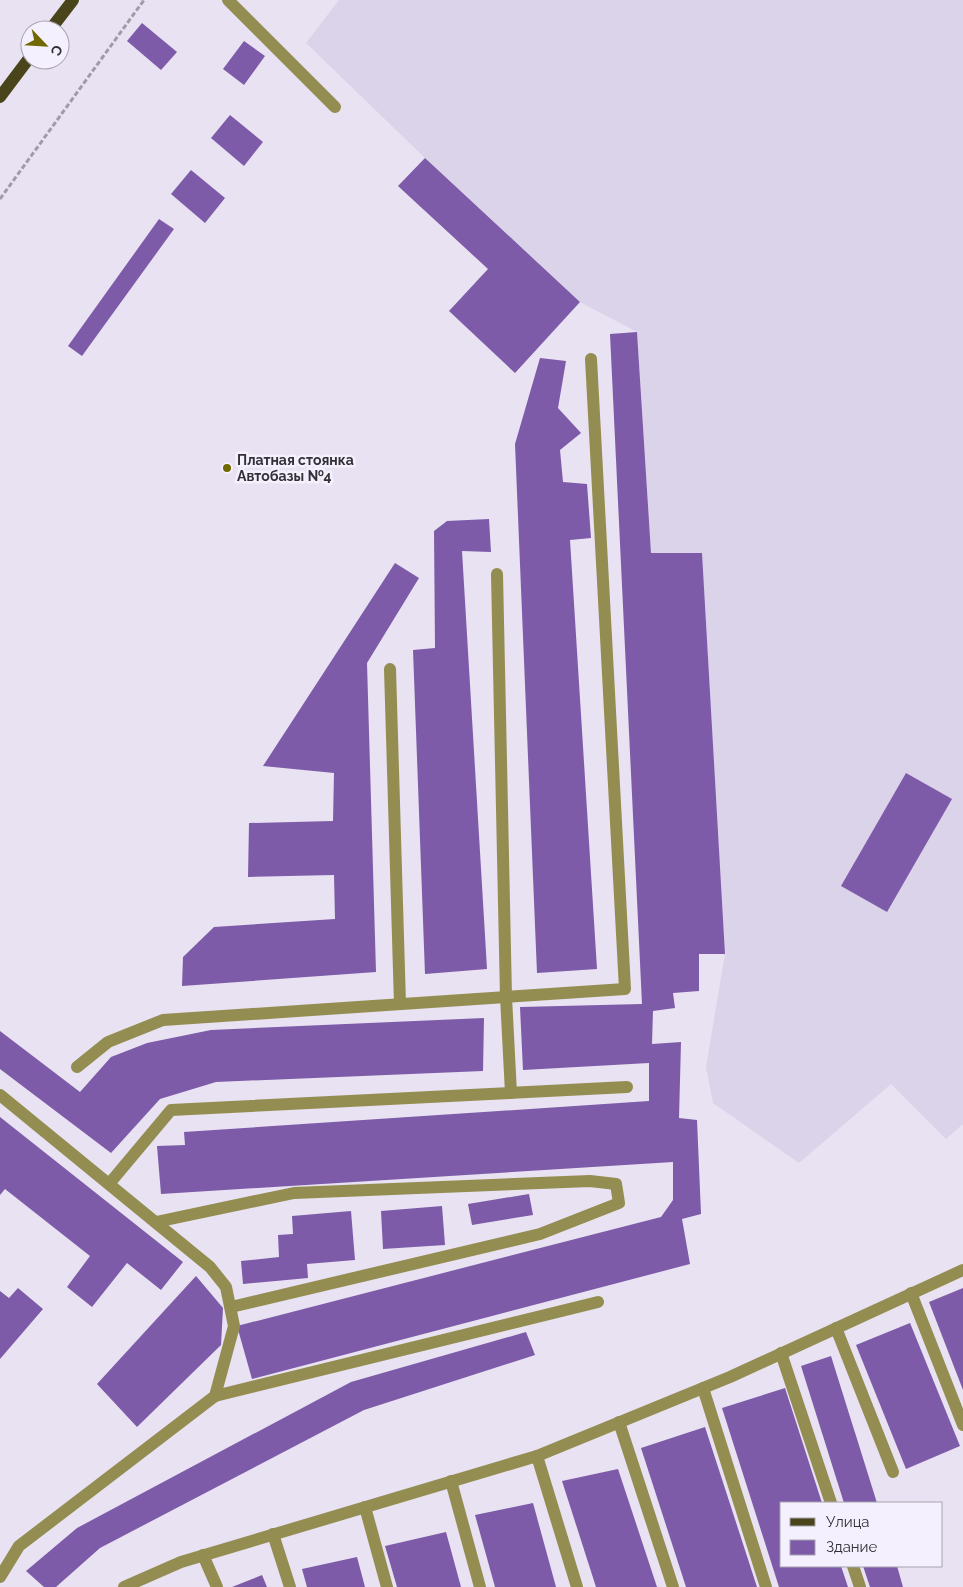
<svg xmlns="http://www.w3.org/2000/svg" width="963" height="1587" font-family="Raleway,sans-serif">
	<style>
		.built { fill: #dbd3e9 }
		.building { fill: #7d5ba8 }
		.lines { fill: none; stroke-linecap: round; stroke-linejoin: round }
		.path { stroke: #a09ba8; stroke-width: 3; stroke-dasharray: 5 2.5; stroke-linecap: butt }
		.minor { stroke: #948d51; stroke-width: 12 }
		.major { stroke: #494419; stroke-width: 12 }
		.poi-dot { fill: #716800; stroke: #f5f0fd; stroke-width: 2 }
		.labels { text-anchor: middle; stroke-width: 5; stroke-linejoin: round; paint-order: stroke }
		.poi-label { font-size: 14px; font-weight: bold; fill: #333037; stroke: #f5f0fd; text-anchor: start }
	</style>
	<rect width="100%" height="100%" fill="#e8e2f2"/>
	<!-- built -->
	<polygon class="built" points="339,0 963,0 963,1124 946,1139 891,1084 799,1163 713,1103 706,1067 725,954 702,554 651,553 637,332 580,302 425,158 306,43"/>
	<!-- building -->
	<g class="building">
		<polygon points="142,23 177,52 161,70 127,41"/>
		<polygon points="244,41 265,56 244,85 223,69"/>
		<polygon points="230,115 263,142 244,166 211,138"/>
		<polygon points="425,158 580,302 515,373 449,311 488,269 398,186"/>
		<polygon points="191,170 225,198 205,223 171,194"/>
		<polygon points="159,219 174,229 82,356 68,346"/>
		<polygon points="637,332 651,553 702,553 725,954 699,954 699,991 673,993 675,1008 653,1011 652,1044 681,1042 679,1118 697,1120 701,1214 682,1219 690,1264 252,1379 237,1326 661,1217 673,1200 673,1162 161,1194 157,1146 185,1145 184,1132 649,1101 649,1063 523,1070 520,1007 642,1004 610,334"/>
		<polygon points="540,358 566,361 558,408 581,433 560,450 563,482 587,484 591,538 570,540 597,969 537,973 515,444"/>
		<polygon points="489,519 491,552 462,551 487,969 425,974 413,650 435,648 434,531 447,521"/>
		<polygon points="395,563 419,578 367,663 376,972 182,986 183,957 214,927 335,919 334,875 248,877 249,823 333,821 334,773 263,766"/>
		<polygon points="906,773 952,799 887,912 841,886"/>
		<polygon points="484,1018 483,1071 216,1082 160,1099 111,1153 0,1069 0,1031 80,1092 111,1057 147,1043 211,1030"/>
		<polygon points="0,1117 183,1262 161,1290 127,1263 92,1307 67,1287 90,1256 5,1189 0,1195"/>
		<polygon points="529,1194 533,1215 472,1225 468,1204"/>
		<polygon points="442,1206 445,1245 383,1249 381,1211"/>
		<polygon points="351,1211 355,1260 307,1264 308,1278 243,1284 241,1261 279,1257 278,1235 293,1234 292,1216"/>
		<polygon points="196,1276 223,1308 221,1345 137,1427 97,1384"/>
		<polygon points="18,1288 43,1309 0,1359 0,1291 9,1298"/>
		<polygon points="963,1288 963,1390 929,1302"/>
		<polygon points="910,1323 960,1446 906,1469 856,1345"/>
		<polygon points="526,1332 535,1355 364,1410 100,1548 56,1587 44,1587 26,1571 77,1528 351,1382"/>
		<polygon points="831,1356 877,1503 844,1503 801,1366"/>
		<polygon points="785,1388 822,1503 782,1503 782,1566 841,1566 848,1587 779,1587 722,1408"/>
		<polygon points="705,1427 757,1587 686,1587 641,1448"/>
		<polygon points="618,1469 657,1587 596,1587 562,1481"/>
		<polygon points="533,1503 556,1587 495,1587 475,1515"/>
		<polygon points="446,1532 461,1587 397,1587 385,1546"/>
		<polygon points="357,1557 365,1587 307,1587 302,1569"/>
		<polygon points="863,1566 897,1566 903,1587 870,1587"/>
		<polygon points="262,1575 267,1587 232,1587"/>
	</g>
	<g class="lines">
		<!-- path -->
		<polyline class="path" points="0,199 144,0"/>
		<!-- minor -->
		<g class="minor">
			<polyline points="228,0 335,107"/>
			<polyline points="497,574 506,997 511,1093"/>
			<polyline points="390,669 400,1004"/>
			<polyline points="77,1067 108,1042 163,1020 625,989 591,359"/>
			<polyline points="0,1095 210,1267 226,1287 234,1326 215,1396 19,1546 0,1577"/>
			<polyline points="109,1184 171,1110 627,1087"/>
			<polyline points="156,1222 294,1193 590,1181 616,1184 619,1203 540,1234 231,1307"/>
			<polyline points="911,1293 963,1425"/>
			<polyline points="836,1328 893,1472"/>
			<polyline points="781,1353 831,1503"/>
			<polyline points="703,1388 766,1587"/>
			<polyline points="215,1396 598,1302"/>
			<polyline points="619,1422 673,1587"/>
			<polyline points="537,1456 577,1587"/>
			<polyline points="451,1481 480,1587"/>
			<polyline points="365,1507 387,1587"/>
			<polyline points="273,1534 290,1587"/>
			<polyline points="203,1555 217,1587"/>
			<polyline points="853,1566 860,1587"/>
			<polyline points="124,1587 181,1562 537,1456 730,1377 963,1270"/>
		</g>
		<!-- major -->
		<g class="major">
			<polyline points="50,30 73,0"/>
			<polyline points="0,97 30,57"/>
		</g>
	</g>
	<!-- markers -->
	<circle class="poi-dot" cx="227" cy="468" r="5"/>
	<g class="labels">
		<!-- poi labels -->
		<g class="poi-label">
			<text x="237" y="465">Платная стоянка<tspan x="237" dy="16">Автобазы №4</tspan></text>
		</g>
	</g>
	<!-- legend -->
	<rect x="780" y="1502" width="162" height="65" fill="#f5f0fd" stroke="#a7a3ae"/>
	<rect x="790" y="1518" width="25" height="8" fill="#494419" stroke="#a7a3ae"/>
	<text x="826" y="1527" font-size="15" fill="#333037">Улица</text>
	<rect x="790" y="1540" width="25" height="15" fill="#7d5ba8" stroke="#a7a3ae"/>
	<text x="826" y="1552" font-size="15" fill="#333037">Здание</text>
	<!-- north arrow -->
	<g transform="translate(45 45) rotate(115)"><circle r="24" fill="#f5f0fd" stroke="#a7a3ae"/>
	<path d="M0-4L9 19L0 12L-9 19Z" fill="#716800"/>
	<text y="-8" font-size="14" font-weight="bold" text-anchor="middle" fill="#333037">С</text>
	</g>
</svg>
